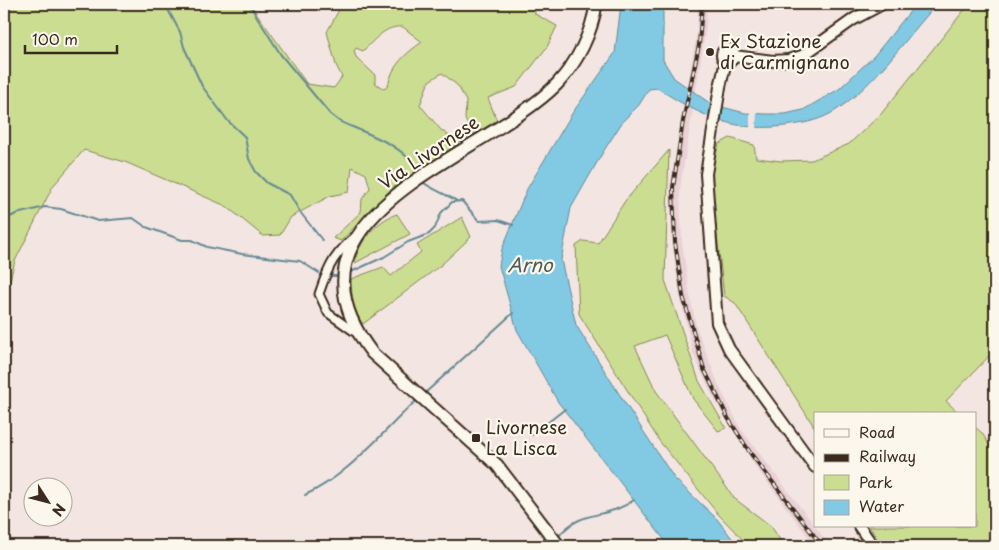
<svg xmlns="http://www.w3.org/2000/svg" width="999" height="550" font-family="'Playpen Sans',sans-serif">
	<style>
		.built { fill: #ead1d6 }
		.green { fill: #cbdd91; stroke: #838458; fill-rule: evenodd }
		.water { fill: #82c9e3; stroke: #668994 }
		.pier { fill: #f3e6e2 }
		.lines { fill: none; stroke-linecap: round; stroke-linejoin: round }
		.stream { stroke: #668994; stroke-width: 2 }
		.street-casing { stroke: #3b2a1e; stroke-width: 11 }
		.secondary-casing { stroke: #3b2a1e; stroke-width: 14 }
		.primary-casing { stroke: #3b2a1e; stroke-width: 15 }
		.street { stroke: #fbf7ec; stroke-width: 7 }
		.secondary { stroke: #fbf7ec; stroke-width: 10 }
		.primary { stroke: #fbf7ec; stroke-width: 11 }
		.rail-casing { stroke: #3b2a1e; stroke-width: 4 }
		.rail { stroke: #fbf7ec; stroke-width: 2; stroke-dasharray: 5.5; stroke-linecap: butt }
		.poi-dot { fill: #3b2a1e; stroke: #fbf7ec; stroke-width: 2 }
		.labels { text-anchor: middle; stroke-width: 4.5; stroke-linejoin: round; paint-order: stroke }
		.poi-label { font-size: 18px; fill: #3b2a1e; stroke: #fbf7ec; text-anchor: start }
		.street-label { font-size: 18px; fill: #3b2a1e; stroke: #fbf7ec }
		.water-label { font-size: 19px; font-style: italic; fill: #505a59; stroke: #fbf7ec }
	</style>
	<rect width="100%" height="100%" fill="#f3e6e2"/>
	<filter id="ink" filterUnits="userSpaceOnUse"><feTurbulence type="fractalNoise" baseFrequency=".02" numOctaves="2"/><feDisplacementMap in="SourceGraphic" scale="10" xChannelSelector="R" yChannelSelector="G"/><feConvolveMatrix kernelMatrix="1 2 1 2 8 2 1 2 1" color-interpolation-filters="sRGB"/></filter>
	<g filter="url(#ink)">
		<!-- built -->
		<polygon class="built" points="698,4 707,4 706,28 680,189 682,242 690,296 697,329 720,388 741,429 830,546 815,546 755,466 713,397 693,354 680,296 672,241 670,187 697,33"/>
		<!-- green -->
		<g class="green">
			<path d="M4,4H250L307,84L334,88L342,77L336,65L327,32L342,4H534L535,14L557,26L547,47L516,87L488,98L497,121L472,135L465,119L466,101L458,86L442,73L429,81L420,105L441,130L459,143L390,190L341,241L333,238L361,212L362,199L370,188L366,174L352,167L349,192L330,196L291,217L280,235L263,236L226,206L125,162L84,150L53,186L15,261L4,302ZM403,27L422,42C405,54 392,65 388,86L384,89L375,83V75L356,57L354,51L356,48L363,51C375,40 385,25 403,27Z"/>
			<polygon points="969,4 995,4 995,350 946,401 960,414 815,414 815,428 735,303 724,296 710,175 719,144 730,138 754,145 756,158 781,161 812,160 849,144 881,114"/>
			<polygon points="669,150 665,280 699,381 726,428 718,431 693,399 665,335 635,346 656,391 735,499 771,526 784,546 749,546 718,514 660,442 579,314 576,246 583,241 598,243 625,201"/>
			<path d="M397,214L410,234L355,263C358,242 377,220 397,214Z"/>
			<path d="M462,217L471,237L441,265L363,324C352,310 352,297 351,279L383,267L391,276L421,252L417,245Z"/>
			<polygon points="975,427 982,433 995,454 995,546 882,546 869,526 975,526"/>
		</g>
		<!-- water -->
		<path class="water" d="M621,4H663V60L674,78L711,104L745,113L767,114H785L803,110L839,89L874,56L916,4H937C905,39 876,84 835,111C822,119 807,123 792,125C736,134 703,117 657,88L649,89L639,105L623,121L603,152L571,208L561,260L576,325L623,400L674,478L717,519L738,546H669L558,402L517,330L499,266L502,249L527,189L573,112L615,53Z"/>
		<!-- pier -->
		<polygon class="pier" points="750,111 757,111 756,130 750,130"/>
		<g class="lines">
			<!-- stream -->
			<g class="stream">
				<polyline points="165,4 180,32 184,47 202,86 228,121 245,137 249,159 256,172 267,183 290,195 300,212 322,240"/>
				<path d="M249,4L281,55L330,114L339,121C366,134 405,144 418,172"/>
				<path d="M423,182C429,188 448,195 457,201"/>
				<polyline points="4,220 16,214 45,207 61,209 98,221 133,218 146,227 182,240 192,240 207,247 242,254 300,261 319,273"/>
				<polyline points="351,272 384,257 408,242 429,234 435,228 441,213 452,202 462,201 479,221 498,220 513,225"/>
				<polyline points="327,276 338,276"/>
				<polyline points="424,394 513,313"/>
				<polyline points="532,435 565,409"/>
				<path d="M305,495C348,476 382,432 417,400"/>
				<path d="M558,537C581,508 606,520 634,500"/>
			</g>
			<defs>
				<path id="street" d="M359,335L328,313L319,294C329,264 335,253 359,233"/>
				<g id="secondary">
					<circle cx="728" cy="55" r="6"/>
					<polyline points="734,56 773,61 788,60 802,56 854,19 882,4"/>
					<polyline points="726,61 720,87 706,174 717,323 729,349 815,467"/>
					<polyline points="859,526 873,546"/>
				</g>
				<path id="primary" d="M559,546L497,465L372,353C266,213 485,158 557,84C577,63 592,33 596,4"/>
			</defs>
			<!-- street casing -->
			<use href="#street" class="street-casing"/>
			<!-- secondary casing -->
			<use href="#secondary" class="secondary-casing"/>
			<!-- primary casing -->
			<use href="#primary" class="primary-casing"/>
			<!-- street -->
			<use href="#street" class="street"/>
			<!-- secondary -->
			<use href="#secondary" class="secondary"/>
			<!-- primary -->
			<use href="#primary" class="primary"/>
			<defs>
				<polyline id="rail" points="702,4 699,45 683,121 673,188 675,242 683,296 704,369 728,418 751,454 822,546"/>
			</defs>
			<!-- rail casing -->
			<use href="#rail" class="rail-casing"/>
			<!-- rail -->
			<use href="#rail" class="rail"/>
		</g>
	</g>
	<!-- markers -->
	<g class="poi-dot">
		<circle cx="710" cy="52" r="5"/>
		<rect x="471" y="433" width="10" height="10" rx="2.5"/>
	</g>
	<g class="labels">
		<!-- poi labels -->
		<g class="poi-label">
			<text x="720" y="48">Ex Stazione<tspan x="720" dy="21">di Carmignano</tspan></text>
			<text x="486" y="434">Livornese<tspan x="486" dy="21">La Lisca</tspan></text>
		</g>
		<!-- street labels -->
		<g class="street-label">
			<text transform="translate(429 153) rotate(-34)" y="6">Via Livornese</text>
		</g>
		<!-- water labels -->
		<g class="water-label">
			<text x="530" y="272">Arno</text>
		</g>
	</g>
	<!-- margin -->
	<rect width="999" height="550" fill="none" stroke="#fbf7ec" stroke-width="20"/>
	<rect x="10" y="10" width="979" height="530" fill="none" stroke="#3b2a1e" stroke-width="2" filter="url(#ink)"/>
	<!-- legend -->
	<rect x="814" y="412" width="162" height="115" fill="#fbf7ec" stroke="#aea59a"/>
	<rect x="824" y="429" width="25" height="8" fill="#fbf7ec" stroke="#aea59a"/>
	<text x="859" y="438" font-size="15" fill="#3b2a1e">Road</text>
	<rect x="824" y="454" width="25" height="8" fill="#3b2a1e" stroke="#aea59a"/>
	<text x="859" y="462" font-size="15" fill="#3b2a1e">Railway</text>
	<rect x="824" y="475" width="25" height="15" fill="#cbdd91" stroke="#aea59a"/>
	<text x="859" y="488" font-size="15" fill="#3b2a1e">Park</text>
	<rect x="824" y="500" width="25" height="15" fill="#82c9e3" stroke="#aea59a"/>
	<text x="859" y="512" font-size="15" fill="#3b2a1e">Water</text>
	<!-- north arrow -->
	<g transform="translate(48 502) rotate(126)"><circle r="24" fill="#fbf7ec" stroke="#aea59a"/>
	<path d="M0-4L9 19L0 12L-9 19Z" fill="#3b2a1e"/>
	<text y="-8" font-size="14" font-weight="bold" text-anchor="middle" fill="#3b2a1e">N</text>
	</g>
	<!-- scale -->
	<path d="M25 45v8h92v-8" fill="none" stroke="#3b2a1e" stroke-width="2.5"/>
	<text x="32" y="45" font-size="15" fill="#3b2a1e" stroke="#fbf7ec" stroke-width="4" paint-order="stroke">100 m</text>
</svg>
